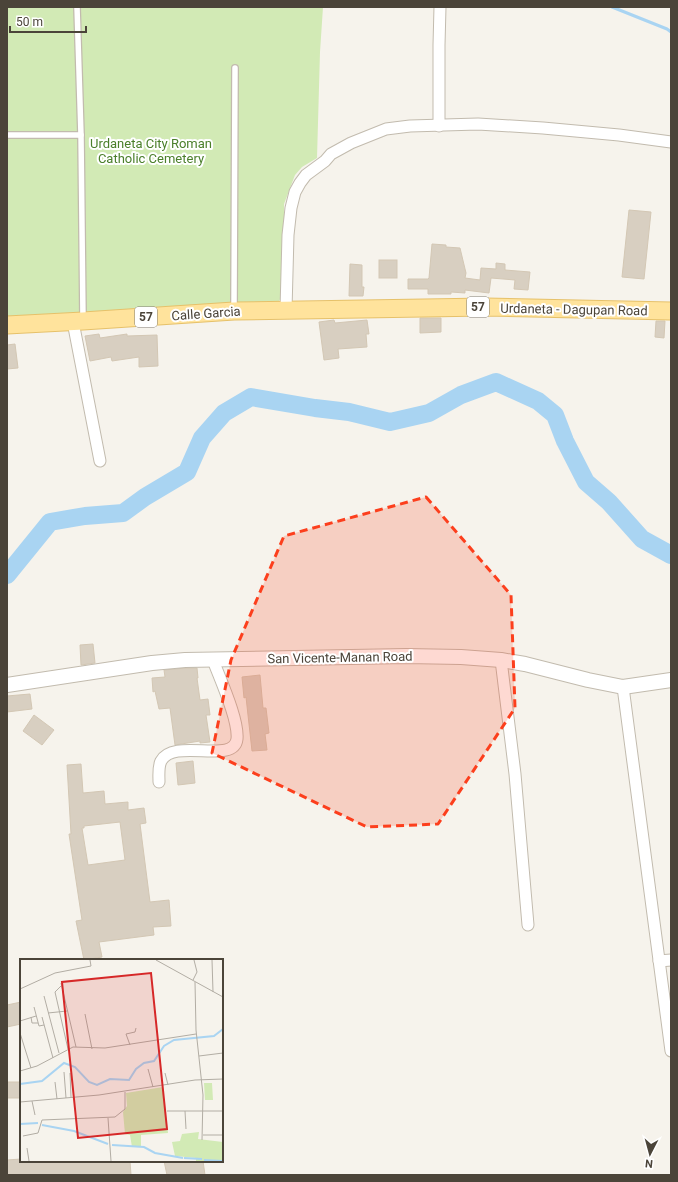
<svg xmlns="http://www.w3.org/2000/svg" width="678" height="1182" font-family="Roboto,sans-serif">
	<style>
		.green { fill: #d2eab5 }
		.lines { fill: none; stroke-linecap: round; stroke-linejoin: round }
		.stream { stroke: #a9d4f2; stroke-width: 3 }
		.river { stroke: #a9d4f2; stroke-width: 18 }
		.building { fill: #d8cfc1; stroke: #d3c7b4; fill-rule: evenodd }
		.service-casing { stroke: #c2bbae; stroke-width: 8 }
		.minor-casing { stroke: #c2bbae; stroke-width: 13 }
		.tertiary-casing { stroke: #c2bbae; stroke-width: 16 }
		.primary-casing { stroke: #e6c16a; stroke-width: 19 }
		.service { stroke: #fff; stroke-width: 5.5 }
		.minor { stroke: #fff; stroke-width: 11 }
		.tertiary { stroke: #fff; stroke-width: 14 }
		.primary { stroke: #ffe39c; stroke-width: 17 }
		.marked { fill: #fc3f1d; fill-opacity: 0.2; stroke: #fc3f1d; stroke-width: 3; stroke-dasharray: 8 5; stroke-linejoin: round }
		.labels { text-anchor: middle; stroke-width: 4; stroke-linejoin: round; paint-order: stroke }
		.shield { fill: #fff; stroke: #817c74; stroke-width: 1 }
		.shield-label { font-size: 12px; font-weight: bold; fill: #4b4439 }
		.park-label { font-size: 13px; fill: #4a7f2a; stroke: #fff }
		.street-label { font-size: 13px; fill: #4b4439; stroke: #fff }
		.inset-river { fill: none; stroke: #a9d4f2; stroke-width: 2 }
		.inset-road { fill: none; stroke: #b2ada4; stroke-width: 1 }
		.view { fill: #d62828; fill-opacity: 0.15; stroke: #d62828; stroke-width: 2 }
		.inset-edge { fill: none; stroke: #4b4439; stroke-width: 2 }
	</style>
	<rect width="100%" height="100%" fill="#f6f3ec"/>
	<!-- green -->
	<polygon class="green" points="7,7 323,7 320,52 317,158 302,167 295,175 284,204 284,288 282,296 279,301 7,317"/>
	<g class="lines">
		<!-- stream -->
		<polyline class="stream" points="612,7 667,29 671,32"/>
		<!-- river -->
		<polyline class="river" points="7,575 50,522 85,516 123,513 145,497 187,472 202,438 224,413 251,397 315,408 349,412 390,422 429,413 461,395 496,382 538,401 555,415 565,441 586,482 609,502 642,539 671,555"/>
	</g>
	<!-- building -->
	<g class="building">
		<polygon points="629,210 651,212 644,279 622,277"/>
		<polygon points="432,244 446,245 446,247 460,248 466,273 465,278 480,280 481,268 496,269 496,263 505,264 505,270 530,272 528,290 514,289 515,280 491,278 489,293 465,290 465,293 451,292 451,294 428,294 428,289 408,289 408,279 428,279 429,278"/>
		<rect x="379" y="260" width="18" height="18"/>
		<polygon points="350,264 362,265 362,287 364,287 363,296 349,296"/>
		<polygon points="420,318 441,318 441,332 420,333"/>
		<polygon points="334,320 335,323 367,320 369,334 366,334 367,347 338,349 339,358 324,360 319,322"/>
		<polygon points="656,321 665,321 664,338 655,337"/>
		<polygon points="99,334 100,338 127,334 127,336 157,335 158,366 139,367 139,357 112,361 111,357 90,361 85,336"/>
		<polygon points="15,344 18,368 7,369 7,345"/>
		<polygon points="93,644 95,663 81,665 80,645"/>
		<polygon points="186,668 197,668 198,678 197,678 200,700 208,699 210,715 206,715 210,742 200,743 200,741 175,745 170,708 159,709 155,691 153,692 152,678 165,677 164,670"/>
		<polygon points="260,675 263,708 266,708 269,733 265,734 267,750 252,751 246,697 244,698 242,677"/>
		<polygon points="30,694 32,709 7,712 7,696"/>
		<polygon points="34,715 54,730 42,745 23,731"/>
		<polygon points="193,761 195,783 178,785 176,763"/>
		<path d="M81,764L83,793L104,791L105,804L128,802V810L144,808L146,823L140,824L150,902L169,900L171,926L153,927L154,935L99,942L102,957L84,960L76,921L82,920L69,834H71L67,765ZM120,822L125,860L88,865L82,828H84V826Z"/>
		<polygon points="21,1002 21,1024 7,1027 7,1005"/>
		<rect x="7" y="1082" width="14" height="16"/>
		<polygon points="21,1159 21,1161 130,1161 131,1175 7,1175 7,1160"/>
		<polygon points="164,1161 203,1161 205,1175 167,1175"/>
	</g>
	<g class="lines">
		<defs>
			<g id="service">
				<polyline points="77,7 81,135 83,319"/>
				<polyline points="7,135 81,135"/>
				<polyline points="234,308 235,68"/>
			</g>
			<g id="minor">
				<polyline points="439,126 439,45 440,7"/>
				<polyline points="286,310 288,235 291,208 295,192 300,183 306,175 325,161 331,154 351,143 386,129 410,126 478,124 543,128 619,135 671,142"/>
				<polyline points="73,322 100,461"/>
				<polyline points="501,660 515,774 528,925"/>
				<polyline points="623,687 671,1051"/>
				<path d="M159,782C159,775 158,767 161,761C174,737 234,765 237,739C239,720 220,679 213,660"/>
				<polyline points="659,961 671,960"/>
			</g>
			<polyline id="tertiary" points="7,685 152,663 185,660 406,656 461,657 501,660 525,664 588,680 623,687 671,680"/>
			<polyline id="primary" points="7,325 83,321 234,311 486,307 671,311"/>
		</defs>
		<!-- service casing -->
		<use href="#service" class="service-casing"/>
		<!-- minor casing -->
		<use href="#minor" class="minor-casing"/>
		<!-- tertiary casing -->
		<use href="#tertiary" class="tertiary-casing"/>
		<!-- primary casing -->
		<use href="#primary" class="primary-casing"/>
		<!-- service -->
		<use href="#service" class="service"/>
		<!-- minor -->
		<use href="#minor" class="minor"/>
		<!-- tertiary -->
		<use href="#tertiary" class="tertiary"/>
		<!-- primary -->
		<use href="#primary" class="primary"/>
	</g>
	<!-- marked area -->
	<path class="marked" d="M426,497L511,595L515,708L438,824L367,827L212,753L231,660L284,536Z"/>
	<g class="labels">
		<!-- shield labels -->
		<g class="shield">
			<rect x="467" y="297" width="22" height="20" rx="3"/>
			<rect x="135" y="307" width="22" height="20" rx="3"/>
		</g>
		<g class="shield-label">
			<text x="478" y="311">57</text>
			<text x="146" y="321">57</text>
		</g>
		<!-- park labels -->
		<g class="park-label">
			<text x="151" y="148">Urdaneta City Roman<tspan x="151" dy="15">Catholic Cemetery</tspan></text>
		</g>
		<!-- street labels -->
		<g class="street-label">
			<text transform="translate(574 309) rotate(1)" y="5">Urdaneta - Dagupan Road</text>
			<text transform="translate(206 313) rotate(-4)" y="5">Calle Garcia</text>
			<text transform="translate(340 657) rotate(-1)" y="5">San Vicente-Manan Road</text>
		</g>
	</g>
	<!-- overview -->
	<g transform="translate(20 959)">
		<rect width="203" height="203" fill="#f6f3ec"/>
		<path d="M184,124H192L193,141H185ZM143,128L148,174L121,176V188H112L110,176L105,175L103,153L107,147L106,134ZM179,173L178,180L203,183V202H176V199L155,197L152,183L160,182L162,175Z" fill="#d2eab5"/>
		<path class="inset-river" d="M0,125L22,122L44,104L55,108L69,123L77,126L90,120L109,121L116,110L124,104L134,102L144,87L154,81L194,77L203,70M0,165L18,164M22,166L54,172L88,185M92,186L124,188L135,194L163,199M164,199L182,200M184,201L203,202"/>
		<path class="inset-road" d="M136,1L203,38M192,1L193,33M173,21L177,13L174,1M175,23L176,71L183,136L182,181M41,24L56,88M41,27L35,33L48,90M0,30L35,14L71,7L70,1M24,37L39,94M14,48L19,67L24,66M28,54L47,52M65,55L72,90M11,58L12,64H18M22,58L33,99M0,62L16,57M0,74L11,109M110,86L106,75L115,73L116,69M179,97L203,94M128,110L133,128M0,112L17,107L53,88L85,89L176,75M44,113L46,139M50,114L51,138M145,114L148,126M35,123L37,140M12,142L15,156M0,143L79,136L175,121L203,120M147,152H203M165,152L166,170M88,159L91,202M183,176H203M3,177L18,174L22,161L95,158L105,150V133M7,189L9,202"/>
		<path class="view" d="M131,14L147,170L58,179L42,23Z"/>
		<rect width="203" height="203" class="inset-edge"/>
	</g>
	<!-- border -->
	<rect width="678" height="1182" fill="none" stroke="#4b4439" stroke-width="16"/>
	<!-- north arrow -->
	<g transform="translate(650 1154) rotate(186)" stroke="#ffffff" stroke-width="3" paint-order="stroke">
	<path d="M0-3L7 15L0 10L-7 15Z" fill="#4b4439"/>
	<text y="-6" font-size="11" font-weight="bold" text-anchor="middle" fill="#4b4439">N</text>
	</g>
	<!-- scale -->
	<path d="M10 26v6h76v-6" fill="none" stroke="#4b4439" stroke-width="2"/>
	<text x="16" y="26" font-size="12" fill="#4b4439" stroke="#ffffff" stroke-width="3" paint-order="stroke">50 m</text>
</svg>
